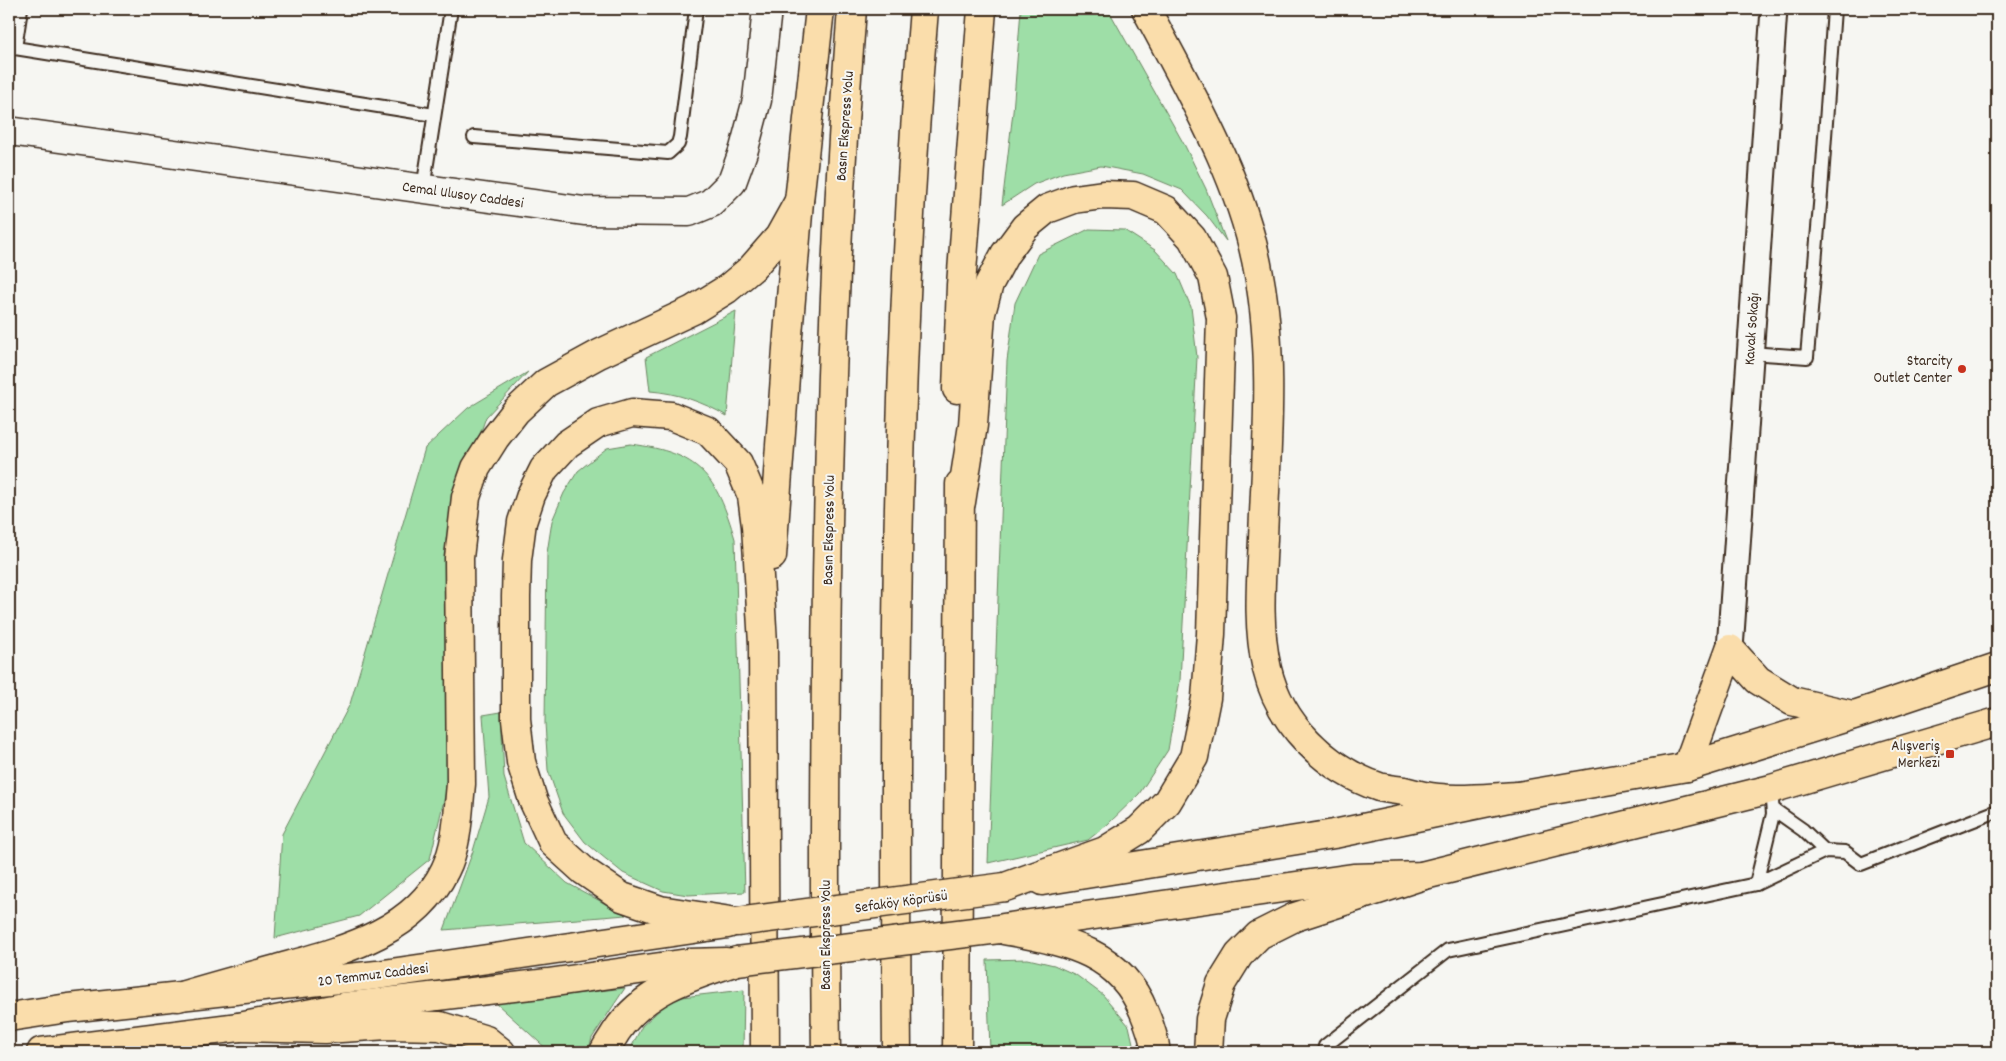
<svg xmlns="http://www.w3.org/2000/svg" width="2006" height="1061" font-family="Dekko,sans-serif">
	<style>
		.green { fill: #9edea7; stroke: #6c8462 }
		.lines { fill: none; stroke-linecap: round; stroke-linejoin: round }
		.service-casing { stroke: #3b2a1e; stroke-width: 16 }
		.minor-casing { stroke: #3b2a1e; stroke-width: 29 }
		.secondary-casing { stroke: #3b2a1e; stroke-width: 31 }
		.primary-casing { stroke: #3b2a1e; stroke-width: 31 }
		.motorway-casing { stroke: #3b2a1e; stroke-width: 31 }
		.service { stroke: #f6f6f2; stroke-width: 12 }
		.minor { stroke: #f6f6f2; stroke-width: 25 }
		.secondary { stroke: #f6f6f2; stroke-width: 28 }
		.primary { stroke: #faddab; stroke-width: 28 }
		.motorway { stroke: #faddab; stroke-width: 28 }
		.primary-bridge-casing { stroke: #3b2a1e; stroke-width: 31; stroke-linecap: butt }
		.primary-bridge { stroke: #faddab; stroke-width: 28 }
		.poi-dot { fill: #c8321e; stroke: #f6f6f2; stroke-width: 2 }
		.labels { text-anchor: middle; stroke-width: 4; stroke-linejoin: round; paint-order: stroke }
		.street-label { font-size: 15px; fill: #3b2a1e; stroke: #f6f6f2 }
		.poi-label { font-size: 15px; fill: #3b2a1e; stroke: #f6f6f2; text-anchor: end }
	</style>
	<rect width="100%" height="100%" fill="#f6f6f2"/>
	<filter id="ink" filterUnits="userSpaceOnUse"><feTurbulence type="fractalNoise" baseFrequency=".02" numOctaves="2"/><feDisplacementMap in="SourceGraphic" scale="10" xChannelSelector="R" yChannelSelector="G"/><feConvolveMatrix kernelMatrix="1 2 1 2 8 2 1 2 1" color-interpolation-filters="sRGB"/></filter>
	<g filter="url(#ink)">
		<!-- green -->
		<g class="green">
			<polygon points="1021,9 1108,9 1185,146 1206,189 1226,241 1207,216 1182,190 1143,174 1101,166 1063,173 1034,184 1002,205 1013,112"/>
			<polygon points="1089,229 1124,230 1155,250 1177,274 1191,307 1197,357 1180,681 1168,750 1139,794 1108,824 1088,840 988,863 1007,361 1015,303 1038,254"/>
			<path d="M736,311L727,416C703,402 677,393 650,391L646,357Z"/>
			<polygon points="528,372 486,417 456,503 449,779 430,859 359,916 275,938 282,834 350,704 425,448 468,408"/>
			<path d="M631,444C700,453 716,475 735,539L745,892L688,895L663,891L623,873L585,842L563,813L548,770L545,723L547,553L552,521L564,493L578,471L607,448Z"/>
			<polygon points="501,712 504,777 524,843 567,883 626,915 444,930 473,851 489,797 483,715"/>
			<polygon points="1028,959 1054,965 1076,975 1103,995 1129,1026 1135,1052 990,1052 987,960"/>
			<polygon points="625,988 592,1038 588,1052 550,1052 496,1003"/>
			<polygon points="744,990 743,1052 629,1052 642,1026 665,1005 682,997"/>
		</g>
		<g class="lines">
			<defs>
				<g id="service">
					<polyline points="21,9 15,48 434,115"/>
					<polyline points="474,137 668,153 678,144 680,137 696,9"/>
					<polyline points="423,189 451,9"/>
					<polyline points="1749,353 1807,357 1821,193 1834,9"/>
					<polyline points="1771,789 1773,814 1756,884 1825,851 1845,852 1861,864 1997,811"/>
					<polyline points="1773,809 1803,830 1825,851"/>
					<polyline points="1324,1052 1325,1046 1448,950 1756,884"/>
				</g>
				<polyline id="minor" points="1730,649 1774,9"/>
				<polyline id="secondary" points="9,131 584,211 689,212 711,203 732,182 744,149 757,100 767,9"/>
				<g id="primary">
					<polyline points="1687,767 1730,649 1758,680 1792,701 1852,715"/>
					<polyline points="1042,881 1334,834 1518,796 1687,767 1854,715 1997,667"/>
					<polyline points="1003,928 1353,878 1421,876 1771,789 1997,722"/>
					<polyline points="9,1017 68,1008 377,975 728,924"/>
					<polyline points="41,1052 239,1027 344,1007 548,983 688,963 726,962"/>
				</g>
				<g id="motorway">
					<path d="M1146,9C1190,92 1243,181 1259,275C1275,362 1266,451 1263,539C1261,581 1257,627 1267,669C1280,724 1326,769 1379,787C1387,789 1396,790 1404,791C1415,794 1427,797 1438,798C1464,801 1492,797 1518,796"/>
					<polyline points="957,389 961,285 982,9"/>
					<polyline points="961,502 973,425 981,313 989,284 1005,254 1025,227 1047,209 1074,199 1103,195 1133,196 1166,210 1192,238 1213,277 1221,318 1211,634 1206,698 1194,757 1167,802 1139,830 1105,851 1005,887"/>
					<polyline points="772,556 788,335 799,201 820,9"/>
					<polyline points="737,922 660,910 622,897 584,871 553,843 533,800 521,762 516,719 516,597 517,560 522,522 531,495 544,469 567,444 598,423 632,413 671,416 708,431 738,463 752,496 756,526 763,644 765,1052"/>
					<path d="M999,929C1059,941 1118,947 1144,1012C1150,1026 1154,1038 1156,1052"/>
					<path d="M178,997C211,987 244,978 277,969C340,951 414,934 445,870C458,844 458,812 461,784L459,558L466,497L476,468L495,438L516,411L546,383L599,354L693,310L727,289L752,268L779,237L799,201"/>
					<polyline points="239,1027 325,1029 388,1025 440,1026 486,1040 501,1052"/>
					<path d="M604,1052C607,1045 612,1039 616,1032C644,990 691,976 737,961"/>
					<path d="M826,1052C824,895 825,737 827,580C830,389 837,199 852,9"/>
					<path d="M897,1052C894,705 895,355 924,9"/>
					<polyline points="957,1052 960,484"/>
					<polyline points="1208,1052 1210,1019 1221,984 1239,955 1259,935 1295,917 1421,876"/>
				</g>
			</defs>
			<!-- service casing -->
			<use href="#service" class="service-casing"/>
			<!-- minor casing -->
			<use href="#minor" class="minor-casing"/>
			<!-- secondary casing -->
			<use href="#secondary" class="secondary-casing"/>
			<!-- primary casing -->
			<use href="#primary" class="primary-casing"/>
			<!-- motorway casing -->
			<use href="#motorway" class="motorway-casing"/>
			<!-- service -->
			<use href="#service" class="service"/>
			<!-- minor -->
			<use href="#minor" class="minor"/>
			<!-- secondary -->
			<use href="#secondary" class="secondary"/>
			<!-- primary -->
			<use href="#primary" class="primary"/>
			<!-- motorway -->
			<use href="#motorway" class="motorway"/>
			<defs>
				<g id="primary-bridge">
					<polyline points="737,922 1005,887"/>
					<polyline points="737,961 999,929"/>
				</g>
			</defs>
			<!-- primary-bridge casing -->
			<use href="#primary-bridge" class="primary-bridge-casing"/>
			<!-- primary-bridge -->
			<use href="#primary-bridge" class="primary-bridge"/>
		</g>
	</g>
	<!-- markers -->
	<g class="poi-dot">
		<circle cx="1962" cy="369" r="5"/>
		<rect x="1945" y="749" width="10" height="10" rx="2.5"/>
	</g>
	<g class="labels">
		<!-- street labels -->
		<g class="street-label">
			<text transform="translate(844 126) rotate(-86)" y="5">Basın Ekspress Yolu</text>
			<text transform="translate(463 194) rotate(8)" y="5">Cemal Ulusoy Caddesi</text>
			<text transform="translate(1751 329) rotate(-86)" y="5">Kavak Sokağı</text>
			<text transform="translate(828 530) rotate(-89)" y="5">Basın Ekspress Yolu</text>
			<text transform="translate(901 901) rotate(-8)" y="5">Sefaköy Köprüsü</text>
			<text transform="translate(825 935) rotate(-90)" y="5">Basın Ekspress Yolu</text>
			<text transform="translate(373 974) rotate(-7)" y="5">20 Temmuz Caddesi</text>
		</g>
		<!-- poi labels -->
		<g class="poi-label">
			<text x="1952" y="365">Starcity<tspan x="1952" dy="17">Outlet Center</tspan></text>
			<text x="1940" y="750">Alışveriş<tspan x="1940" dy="17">Merkezi</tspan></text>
		</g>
	</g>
	<!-- margin -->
	<rect width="2006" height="1061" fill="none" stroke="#f6f6f2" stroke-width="30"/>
	<rect x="15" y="15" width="1976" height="1031" fill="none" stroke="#3b2a1e" stroke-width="2" filter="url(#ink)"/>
</svg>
